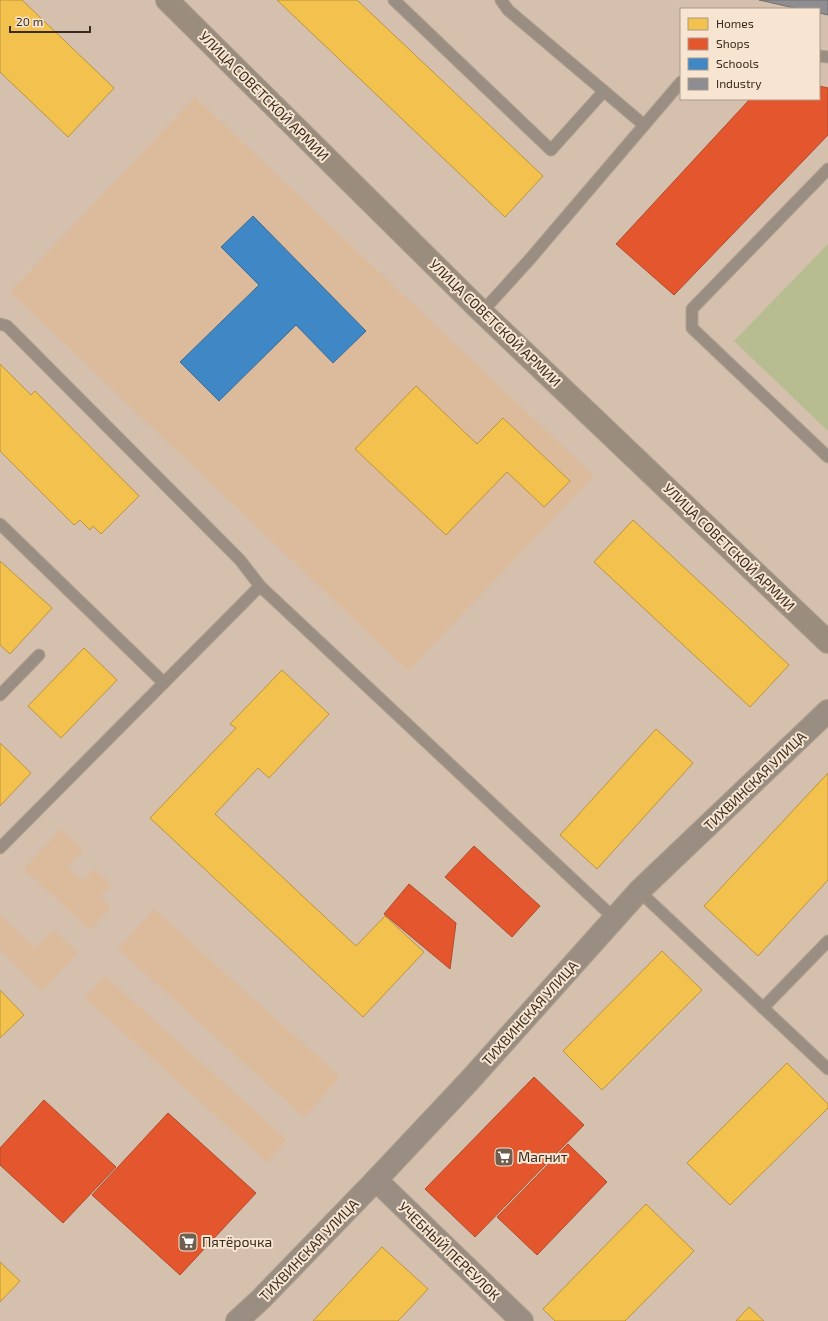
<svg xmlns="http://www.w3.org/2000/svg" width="828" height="1321" font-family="'Exo 2',sans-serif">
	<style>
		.built { fill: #dbbb9b }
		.green { fill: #b7bd91 }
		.homes { fill: #f2c14e; stroke: #ba943f }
		.shops { fill: #e4572e; stroke: #b14a29 }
		.schools { fill: #3f88c5; stroke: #3d6c93 }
		.industry { fill: #8d8d92; stroke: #74706f }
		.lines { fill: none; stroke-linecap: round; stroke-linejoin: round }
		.service-casing { stroke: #af9f90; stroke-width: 13 }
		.minor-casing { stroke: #af9f90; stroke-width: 24 }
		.tertiary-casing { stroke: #af9f90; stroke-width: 24 }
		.secondary-casing { stroke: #af9f90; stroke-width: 24 }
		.service { stroke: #9a8e82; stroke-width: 11 }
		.minor { stroke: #9a8e82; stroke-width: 22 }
		.tertiary { stroke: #9a8e82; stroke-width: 22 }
		.secondary { stroke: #9a8d7e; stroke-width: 22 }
		.labels { text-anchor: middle; stroke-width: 4; stroke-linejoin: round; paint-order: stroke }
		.street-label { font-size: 14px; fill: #392b1d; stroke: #f7e5d2 }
		.poi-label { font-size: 14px; fill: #392b1d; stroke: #f7e5d2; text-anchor: start }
	</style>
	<rect width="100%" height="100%" fill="#d4c0ac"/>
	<!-- built -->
	<g class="built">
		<polygon points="195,97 594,476 408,671 10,292"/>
		<polygon points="61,829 83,850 68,867 83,881 94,869 112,885 100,897 111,907 90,930 24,869"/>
		<polygon points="154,909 340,1077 304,1117 118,949"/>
		<polygon points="0,915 35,948 53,930 78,953 42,991 0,950"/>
		<polygon points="105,976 287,1140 267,1162 85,998"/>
	</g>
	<!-- green -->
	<polygon class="green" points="828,244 828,431 734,341"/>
	<!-- homes -->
	<g class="homes">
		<polygon points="0,0 22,0 114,88 68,137 0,72"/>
		<polygon points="277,0 357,0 543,176 505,217"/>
		<polygon points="0,364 31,395 35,391 139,496 101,534 93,526 90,530 80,520 74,525 0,451"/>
		<polygon points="416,386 477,444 503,418 570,481 544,507 507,472 446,535 355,449"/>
		<polygon points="633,520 789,665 750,707 594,562"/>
		<polygon points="0,561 52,608 10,654 0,645"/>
		<polygon points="84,648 117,680 61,738 28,706"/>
		<polygon points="282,670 329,714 269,778 258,768 215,814 356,946 385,916 424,952 363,1017 150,818 236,728 230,724"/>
		<polygon points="656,729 693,763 597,869 560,835"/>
		<polygon points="0,743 31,773 0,806"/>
		<polygon points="828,773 828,880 758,956 704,906"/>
		<polygon points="662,951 702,990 602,1090 563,1051"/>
		<polygon points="0,990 24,1015 0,1038"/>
		<polygon points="787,1063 828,1104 828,1108 730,1205 687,1163"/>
		<polygon points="646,1204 694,1251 625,1321 555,1321 543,1309"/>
		<polygon points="382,1247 428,1289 398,1321 313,1321"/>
		<polygon points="0,1262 20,1281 0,1302"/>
		<polygon points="749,1307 764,1321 736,1321"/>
	</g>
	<!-- shops -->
	<g class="shops">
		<polygon points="819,86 828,88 828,135 674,295 616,244 750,99 819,99"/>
		<polygon points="474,846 540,906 512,937 445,877"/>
		<polygon points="409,884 456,923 450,969 384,914"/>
		<polygon points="534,1077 584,1125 475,1237 425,1189"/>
		<polygon points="44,1100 116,1167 63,1223 0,1165 0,1148"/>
		<polygon points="168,1113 256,1193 180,1275 92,1195"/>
		<polygon points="568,1144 607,1182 537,1255 497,1217"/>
	</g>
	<!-- schools -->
	<polygon class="schools" points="253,216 366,331 333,363 296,325 219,401 180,362 259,285 221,247"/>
	<!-- industry -->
	<polygon class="industry" points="759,0 828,0 828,15 819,13 819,9 799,9"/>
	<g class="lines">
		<defs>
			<g id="service">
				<polyline points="394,0 551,150 604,91"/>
				<polyline points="501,0 508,10 644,125"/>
				<polyline points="819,56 828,57"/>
				<polyline points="828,169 692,309 692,328 828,457"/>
				<polyline points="482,312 530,259 681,82"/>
				<polyline points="0,324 7,326 13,332 240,560 260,586 615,919"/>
				<polyline points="0,524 164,683"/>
				<polyline points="0,695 39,655"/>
				<polyline points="0,848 260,586"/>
				<polyline points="639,891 828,1069"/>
				<polyline points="763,1008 828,941"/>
			</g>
			<polyline id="minor" points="376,1180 522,1321"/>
			<polyline id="tertiary" points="237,1321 261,1299 376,1180 470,1080 639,891 828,711"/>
			<polyline id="secondary" points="167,0 482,312 828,642"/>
		</defs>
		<!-- service casing -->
		<use href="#service" class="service-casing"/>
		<!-- minor casing -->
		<use href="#minor" class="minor-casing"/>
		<!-- tertiary casing -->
		<use href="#tertiary" class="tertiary-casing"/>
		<!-- secondary casing -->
		<use href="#secondary" class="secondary-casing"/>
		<!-- service -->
		<use href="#service" class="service"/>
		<!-- minor -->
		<use href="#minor" class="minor"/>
		<!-- tertiary -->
		<use href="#tertiary" class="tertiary"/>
		<!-- secondary -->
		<use href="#secondary" class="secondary"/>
	</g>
	<!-- icons -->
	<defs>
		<symbol id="supermarket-square" viewBox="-11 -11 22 22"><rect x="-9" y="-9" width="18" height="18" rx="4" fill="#6f5f4f" stroke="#f7e5d2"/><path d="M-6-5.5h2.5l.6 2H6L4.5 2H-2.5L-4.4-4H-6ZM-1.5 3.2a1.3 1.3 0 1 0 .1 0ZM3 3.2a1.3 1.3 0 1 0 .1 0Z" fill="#fff"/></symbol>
	</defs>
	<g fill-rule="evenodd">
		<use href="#supermarket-square" x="493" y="1146" width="22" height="22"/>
		<use href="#supermarket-square" x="177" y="1231" width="22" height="22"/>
	</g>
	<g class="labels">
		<!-- street labels -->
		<g class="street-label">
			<text transform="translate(264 96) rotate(45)" y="5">УЛИЦА СОВЕТСКОЙ АРМИИ</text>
			<text transform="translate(495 323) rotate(44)" y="5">УЛИЦА СОВЕТСКОЙ АРМИИ</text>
			<text transform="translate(729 547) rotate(44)" y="5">УЛИЦА СОВЕТСКОЙ АРМИИ</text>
			<text transform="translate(755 781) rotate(-44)" y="5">ТИХВИНСКАЯ УЛИЦА</text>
			<text transform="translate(530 1013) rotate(-48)" y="5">ТИХВИНСКАЯ УЛИЦА</text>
			<text transform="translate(309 1250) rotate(-46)" y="5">ТИХВИНСКАЯ УЛИЦА</text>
			<text transform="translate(449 1251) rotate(44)" y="5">УЧЕБНЫЙ ПЕРЕУЛОК</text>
		</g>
		<!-- poi labels -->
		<g class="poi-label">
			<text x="518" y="1162">Магнит</text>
			<text x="202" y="1247">Пятёрочка</text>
		</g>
	</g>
	<!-- legend -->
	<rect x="680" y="8" width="140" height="92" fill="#f7e5d2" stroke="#ab9b8a"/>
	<rect x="688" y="18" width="20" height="12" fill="#f2c14e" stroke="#ab9b8a"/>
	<text x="716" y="28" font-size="12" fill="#392b1d">Homes</text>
	<rect x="688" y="38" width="20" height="12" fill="#e4572e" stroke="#ab9b8a"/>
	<text x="716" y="48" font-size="12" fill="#392b1d">Shops</text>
	<rect x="688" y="58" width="20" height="12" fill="#3f88c5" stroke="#ab9b8a"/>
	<text x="716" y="68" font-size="12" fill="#392b1d">Schools</text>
	<rect x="688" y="78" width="20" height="12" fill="#8d8d92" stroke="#ab9b8a"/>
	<text x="716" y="88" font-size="12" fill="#392b1d">Industry</text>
	<!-- scale -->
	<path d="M10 26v6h80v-6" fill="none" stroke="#392b1d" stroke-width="2"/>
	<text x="16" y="26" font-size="12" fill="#392b1d" stroke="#f7e5d2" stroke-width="3" paint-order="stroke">20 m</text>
</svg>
